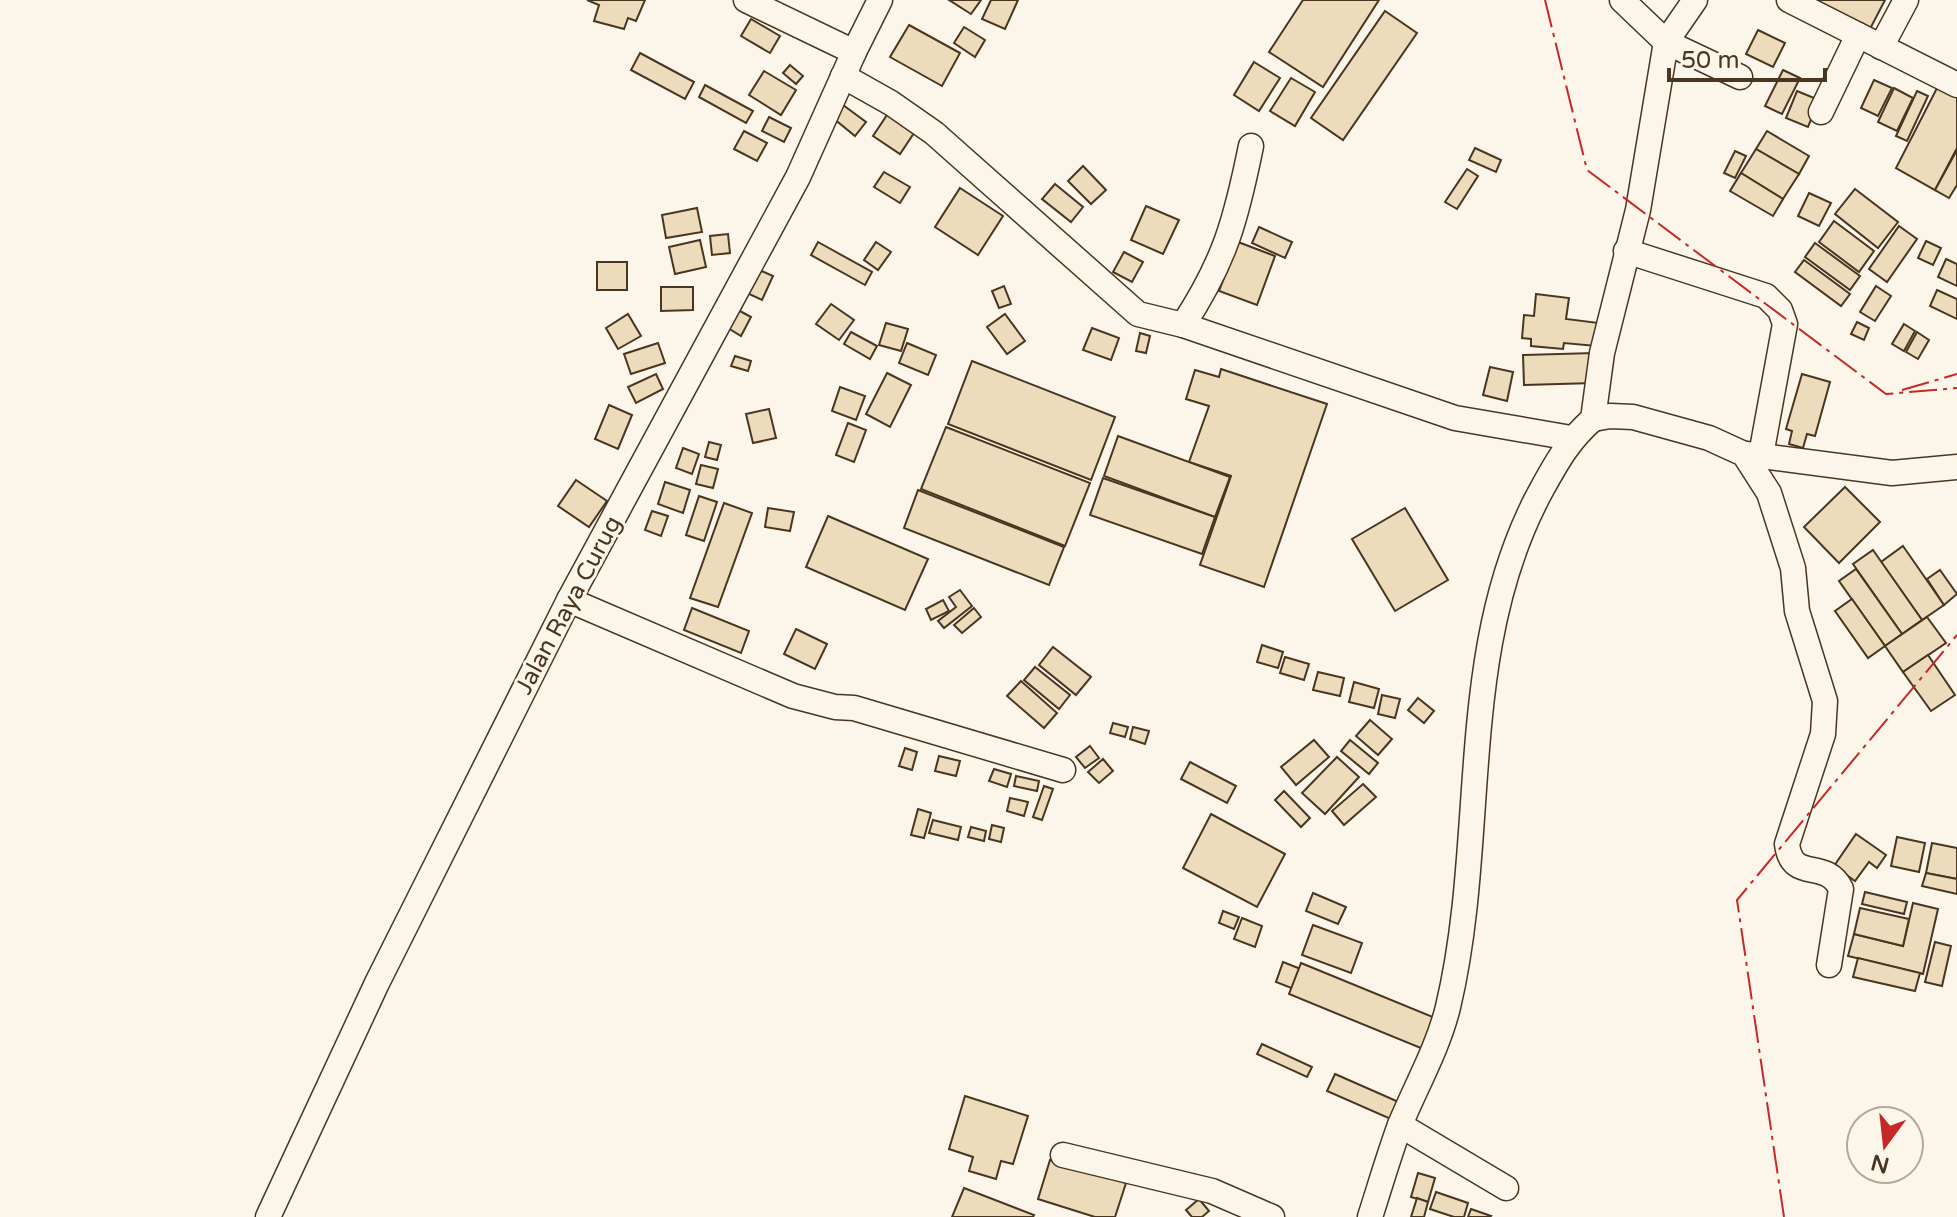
<svg xmlns="http://www.w3.org/2000/svg" width="1957" height="1217" font-family="'Varela Round',sans-serif">
	<style>
		.building { fill: #ecdcbc; stroke: #4a3520; stroke-width: 2 }
		.lines { fill: none; stroke-linecap: round; stroke-linejoin: round }
		.minor-casing { stroke: #4a3520; stroke-width: 27 }
		.minor { stroke: #fbf6e9; stroke-width: 24 }
		.power { stroke: #c62828; stroke-width: 2; stroke-dasharray: 28 6 4 6; stroke-linecap: butt }
		.labels { text-anchor: middle; stroke-width: 6; stroke-linejoin: round; paint-order: stroke }
		.street-label { font-size: 24px; fill: #4a3520; stroke: #fbf6e9 }
	</style>
	<rect width="100%" height="100%" fill="#fbf6e9"/>
	<!-- building -->
	<g class="building">
		<polygon points="587,0 645,0 636,21 628,18 624,29 594,21 599,5"/>
		<polygon points="949,0 981,0 971,14"/>
		<polygon points="991,0 1018,0 1005,29 982,19"/>
		<polygon points="1303,0 1379,0 1323,87 1269,52"/>
		<polygon points="1812,0 1885,0 1869,31"/>
		<polygon points="1385,11 1417,33 1343,140 1311,118"/>
		<polygon points="751,19 780,36 770,53 741,36"/>
		<polygon points="909,25 960,53 942,86 890,57"/>
		<polygon points="964,27 985,40 975,57 954,43"/>
		<polygon points="1758,30 1785,43 1773,67 1746,54"/>
		<polygon points="640,53 694,82 685,99 631,70"/>
		<polygon points="1254,62 1280,78 1259,111 1234,95"/>
		<polygon points="790,65 803,76 796,84 783,73"/>
		<polygon points="1783,70 1800,78 1782,114 1765,106"/>
		<polygon points="764,71 796,90 781,115 749,95"/>
		<polygon points="1291,78 1315,92 1295,126 1270,111"/>
		<polygon points="1874,80 1892,88 1878,116 1861,108"/>
		<polygon points="705,85 753,111 746,123 699,97"/>
		<polygon points="1894,88 1913,98 1897,131 1878,122"/>
		<polygon points="1937,88 1957,97 1957,148 1935,190 1896,168"/>
		<polygon points="1797,91 1819,100 1808,127 1786,118"/>
		<polygon points="1917,91 1928,96 1907,141 1896,136"/>
		<polygon points="843,105 866,122 855,136 833,118"/>
		<polygon points="889,112 916,130 900,154 873,136"/>
		<polygon points="769,117 791,128 784,142 762,131"/>
		<polygon points="744,131 767,143 757,161 734,149"/>
		<polygon points="1767,131 1809,156 1799,174 1756,149"/>
		<polygon points="1475,148 1501,160 1496,172 1469,160"/>
		<polygon points="1756,149 1799,174 1783,199 1741,173"/>
		<polygon points="1957,150 1957,185 1949,198 1935,190"/>
		<polygon points="1735,151 1746,156 1735,178 1724,173"/>
		<polygon points="1083,166 1106,190 1091,204 1068,181"/>
		<polygon points="1467,169 1478,176 1457,209 1445,202"/>
		<polygon points="884,172 910,187 900,203 874,187"/>
		<polygon points="1741,173 1783,199 1773,216 1730,191"/>
		<polygon points="1055,184 1083,207 1071,222 1042,199"/>
		<polygon points="960,188 1003,216 978,255 935,227"/>
		<polygon points="1855,189 1898,222 1878,248 1835,214"/>
		<polygon points="1809,193 1831,203 1819,226 1798,216"/>
		<polygon points="1146,206 1179,220 1163,254 1131,240"/>
		<polygon points="697,208 702,232 666,238 662,215"/>
		<polygon points="1834,221 1874,251 1859,272 1819,242"/>
		<polygon points="1899,226 1917,239 1887,282 1869,269"/>
		<polygon points="1259,227 1292,242 1285,258 1252,243"/>
		<polygon points="728,234 730,253 712,255 710,236"/>
		<polygon points="700,240 706,267 675,274 669,247"/>
		<polygon points="1926,241 1941,248 1933,265 1918,258"/>
		<polygon points="818,242 872,272 865,285 811,255"/>
		<polygon points="876,242 891,252 878,270 864,260"/>
		<polygon points="1238,242 1275,256 1257,305 1219,291"/>
		<polygon points="1815,243 1860,276 1850,290 1805,257"/>
		<polygon points="1124,252 1143,262 1132,282 1113,272"/>
		<polygon points="1946,259 1957,264 1957,286 1938,277"/>
		<polygon points="1804,260 1850,294 1841,306 1795,272"/>
		<rect x="597" y="262" width="30" height="28"/>
		<polygon points="757,269 773,276 762,300 747,293"/>
		<polygon points="1004,286 1011,304 999,308 992,291"/>
		<polygon points="1876,286 1891,296 1875,321 1860,312"/>
		<polygon points="661,287 693,287 693,310 661,311"/>
		<polygon points="1937,290 1957,299 1957,319 1930,306"/>
		<polygon points="1536,294 1569,298 1566,319 1599,323 1596,346 1564,343 1563,349 1531,346 1531,339 1522,338 1524,315 1534,316"/>
		<polygon points="831,304 854,320 839,340 816,324"/>
		<polygon points="738,310 751,317 741,336 728,328"/>
		<polygon points="628,314 641,336 618,349 606,328"/>
		<polygon points="1005,314 1025,341 1007,354 987,327"/>
		<polygon points="1857,322 1869,328 1864,340 1851,334"/>
		<polygon points="886,323 908,329 901,351 879,345"/>
		<polygon points="1904,324 1915,331 1904,351 1892,344"/>
		<polygon points="1092,328 1119,338 1111,360 1083,350"/>
		<polygon points="851,332 877,346 870,359 844,344"/>
		<polygon points="1917,332 1929,340 1918,359 1906,352"/>
		<polygon points="1140,333 1150,336 1146,353 1136,351"/>
		<polygon points="658,343 665,363 631,374 624,354"/>
		<polygon points="907,343 936,355 928,375 899,363"/>
		<polygon points="1594,353 1594,383 1524,385 1523,355"/>
		<polygon points="735,356 751,361 748,371 731,366"/>
		<polygon points="972,361 1115,417 1091,480 948,424"/>
		<polygon points="1490,367 1513,372 1507,401 1483,395"/>
		<polygon points="1221,369 1327,404 1264,587 1200,565 1231,476 1189,462 1209,406 1186,399 1195,370 1219,377"/>
		<polygon points="887,373 911,385 890,427 866,414"/>
		<polygon points="656,374 663,389 636,403 628,387"/>
		<polygon points="1802,374 1830,382 1815,436 1807,434 1803,448 1789,444 1792,431 1786,429"/>
		<polygon points="840,387 865,396 856,420 832,411"/>
		<polygon points="609,405 632,415 618,449 595,439"/>
		<polygon points="769,409 776,438 753,443 746,414"/>
		<polygon points="848,423 866,430 854,462 836,455"/>
		<polygon points="946,427 1090,483 1065,546 921,489"/>
		<polygon points="1118,436 1230,477 1215,517 1104,476"/>
		<polygon points="709,442 721,445 717,460 705,457"/>
		<polygon points="683,448 699,454 692,474 676,468"/>
		<polygon points="701,465 718,469 713,488 696,484"/>
		<polygon points="1103,478 1215,517 1202,554 1090,515"/>
		<polygon points="576,480 607,501 589,527 558,506"/>
		<polygon points="665,482 690,490 683,513 658,504"/>
		<polygon points="1845,487 1880,522 1839,563 1804,527"/>
		<polygon points="918,490 1064,547 1049,585 904,528"/>
		<polygon points="699,496 717,502 704,541 686,535"/>
		<polygon points="724,503 752,513 718,607 690,598"/>
		<polygon points="768,508 794,512 790,531 765,527"/>
		<polygon points="1405,508 1448,580 1395,611 1352,539"/>
		<polygon points="652,511 668,516 661,536 645,530"/>
		<polygon points="828,516 928,559 905,610 806,567"/>
		<polygon points="1903,546 1944,605 1922,620 1881,562"/>
		<polygon points="1873,550 1922,620 1902,634 1853,564"/>
		<polygon points="1856,569 1902,634 1885,646 1839,581"/>
		<polygon points="1940,570 1957,594 1944,605 1927,579"/>
		<polygon points="960,590 972,606 944,628 938,621 956,607 949,597"/>
		<polygon points="1852,599 1885,646 1868,658 1835,611"/>
		<polygon points="943,600 949,611 931,620 926,609"/>
		<polygon points="692,608 749,631 741,653 684,630"/>
		<polygon points="974,608 981,617 962,633 954,625"/>
		<polygon points="1927,617 1946,643 1903,672 1885,646"/>
		<polygon points="796,629 827,644 815,669 784,654"/>
		<polygon points="1262,645 1283,652 1278,668 1257,662"/>
		<polygon points="1053,647 1091,677 1076,695 1039,665"/>
		<polygon points="1928,655 1955,695 1931,711 1903,672"/>
		<polygon points="1285,657 1309,664 1304,680 1280,673"/>
		<polygon points="1035,667 1070,695 1059,709 1024,680"/>
		<polygon points="1318,672 1344,678 1340,696 1313,690"/>
		<polygon points="1021,681 1057,713 1044,728 1007,696"/>
		<polygon points="1354,682 1379,689 1374,708 1349,702"/>
		<polygon points="1382,695 1400,699 1395,718 1378,714"/>
		<polygon points="1418,698 1434,711 1424,723 1408,710"/>
		<polygon points="1370,720 1392,739 1378,755 1356,736"/>
		<polygon points="1113,723 1128,727 1125,737 1110,733"/>
		<polygon points="1133,727 1149,731 1145,744 1130,739"/>
		<polygon points="1314,740 1329,757 1296,785 1281,767"/>
		<polygon points="1350,740 1378,763 1369,774 1341,751"/>
		<polygon points="1090,746 1099,758 1085,768 1076,757"/>
		<polygon points="905,748 917,752 912,770 899,766"/>
		<polygon points="939,756 960,761 956,776 935,771"/>
		<polygon points="1337,757 1359,777 1325,814 1302,793"/>
		<polygon points="1103,759 1113,771 1099,783 1088,772"/>
		<polygon points="1190,762 1236,786 1227,803 1181,779"/>
		<polygon points="994,769 1011,774 1007,787 989,781"/>
		<polygon points="1016,776 1039,781 1037,791 1014,786"/>
		<polygon points="1363,784 1376,797 1344,825 1332,811"/>
		<polygon points="1044,786 1053,789 1042,820 1033,817"/>
		<polygon points="1284,791 1310,818 1301,827 1275,800"/>
		<polygon points="1010,798 1028,802 1024,816 1007,811"/>
		<polygon points="918,809 931,813 924,838 911,835"/>
		<polygon points="1211,814 1285,854 1257,907 1183,868"/>
		<polygon points="933,820 961,827 958,840 929,833"/>
		<polygon points="992,825 1004,828 1001,842 989,839"/>
		<polygon points="971,827 986,831 984,841 968,837"/>
		<polygon points="1856,834 1886,855 1877,868 1869,862 1855,881 1834,866"/>
		<polygon points="1897,837 1925,843 1919,872 1891,866"/>
		<polygon points="1932,843 1957,848 1957,879 1926,873"/>
		<polygon points="1926,873 1957,879 1957,894 1922,886"/>
		<polygon points="1865,892 1907,902 1904,914 1862,904"/>
		<polygon points="1313,893 1346,907 1338,924 1306,911"/>
		<polygon points="1913,903 1938,909 1923,974 1848,956 1854,934 1903,946"/>
		<polygon points="1860,908 1909,919 1903,946 1854,934"/>
		<polygon points="1223,911 1239,917 1234,929 1219,923"/>
		<polygon points="1242,918 1262,926 1255,947 1234,939"/>
		<polygon points="1313,925 1362,943 1351,973 1302,955"/>
		<polygon points="1935,942 1951,946 1942,986 1925,982"/>
		<polygon points="1858,958 1920,973 1915,991 1853,977"/>
		<polygon points="1283,962 1326,979 1319,999 1276,982"/>
		<polygon points="1301,963 1440,1020 1428,1051 1289,994"/>
		<polygon points="1262,1044 1312,1067 1307,1077 1257,1054"/>
		<polygon points="1335,1074 1401,1103 1393,1120 1327,1091"/>
		<polygon points="965,1096 1028,1116 1013,1164 1001,1161 996,1179 969,1171 973,1157 949,1149"/>
		<polygon points="1050,1160 1126,1183 1115,1217 1095,1217 1038,1199"/>
		<polygon points="1418,1173 1435,1178 1428,1202 1411,1197"/>
		<polygon points="964,1188 1034,1215 1033,1217 952,1217"/>
		<polygon points="1436,1192 1468,1203 1464,1217 1454,1217 1430,1209"/>
		<polygon points="1417,1198 1428,1202 1424,1217 1411,1217"/>
		<polygon points="1199,1199 1209,1211 1202,1217 1192,1217 1186,1210"/>
		<polygon points="1471,1209 1491,1216 1490,1217 1468,1217"/>
	</g>
	<g class="lines">
		<defs>
			<g id="minor">
				<polyline points="746,0 854,52"/>
				<polyline points="1695,0 1666,42 1740,77"/>
				<polyline points="1789,0 1957,85"/>
				<polyline points="1881,47 1906,0"/>
				<polyline points="843,76 891,103 934,133 1138,314 1183,325 1455,418 1571,438"/>
				<polyline points="1821,112 1858,35"/>
				<polyline points="1626,251 1766,296 1780,310 1785,324 1761,455"/>
				<path d="M1183,325C1225,261 1236,220 1251,146"/>
				<path d="M1593,419L1610,416L1633,417L1709,438L1744,454L1769,493L1793,568L1797,611L1825,701L1823,734L1787,844C1792,884 1826,857 1841,889L1829,965"/>
				<polyline points="1746,454 1892,473 1957,467"/>
				<polyline points="569,600 793,696 835,707 854,708 1063,770"/>
				<polyline points="1400,1125 1506,1188"/>
				<polyline points="1063,1155 1212,1191 1272,1217"/>
				<polyline points="268,1217 377,983 569,600 798,177 854,52 880,0"/>
				<path d="M1370,1217C1380,1186 1389,1155 1400,1125C1416,1086 1438,1048 1448,1007C1489,835 1454,647 1543,487C1558,460 1569,440 1593,419L1602,353L1638,210L1666,42L1622,0"/>
			</g>
		</defs>
		<!-- minor casing -->
		<use href="#minor" class="minor-casing"/>
		<!-- minor -->
		<use href="#minor" class="minor"/>
		<!-- power -->
		<g class="power">
			<polyline points="1545,0 1587,170 1886,394 1957,388"/>
			<polyline points="1902,390 1957,374"/>
			<polyline points="1784,1217 1737,900 1957,635"/>
		</g>
	</g>
	<g class="labels">
		<!-- street labels -->
		<g class="street-label">
			<text transform="translate(568 605) rotate(-62)" y="8">Jalan Raya Curug</text>
		</g>
	</g>
	<!-- north arrow -->
	<g transform="translate(1885 1145) rotate(195)"><circle r="38" fill="#fbf6e9" stroke="#b4a999" stroke-width="2"/>
	<path d="M0-6L14 30L0 20L-14 30Z" fill="#c62828"/>
	<text y="-12" font-size="22" font-weight="bold" text-anchor="middle" fill="#4a3520">N</text>
	</g>
	<!-- scale -->
	<path d="M1669 68v12h156v-12" fill="none" stroke="#4a3520" stroke-width="4"/>
	<text x="1681" y="68" font-size="24" fill="#4a3520" stroke="#fbf6e9" stroke-width="6" paint-order="stroke">50 m</text>
</svg>
